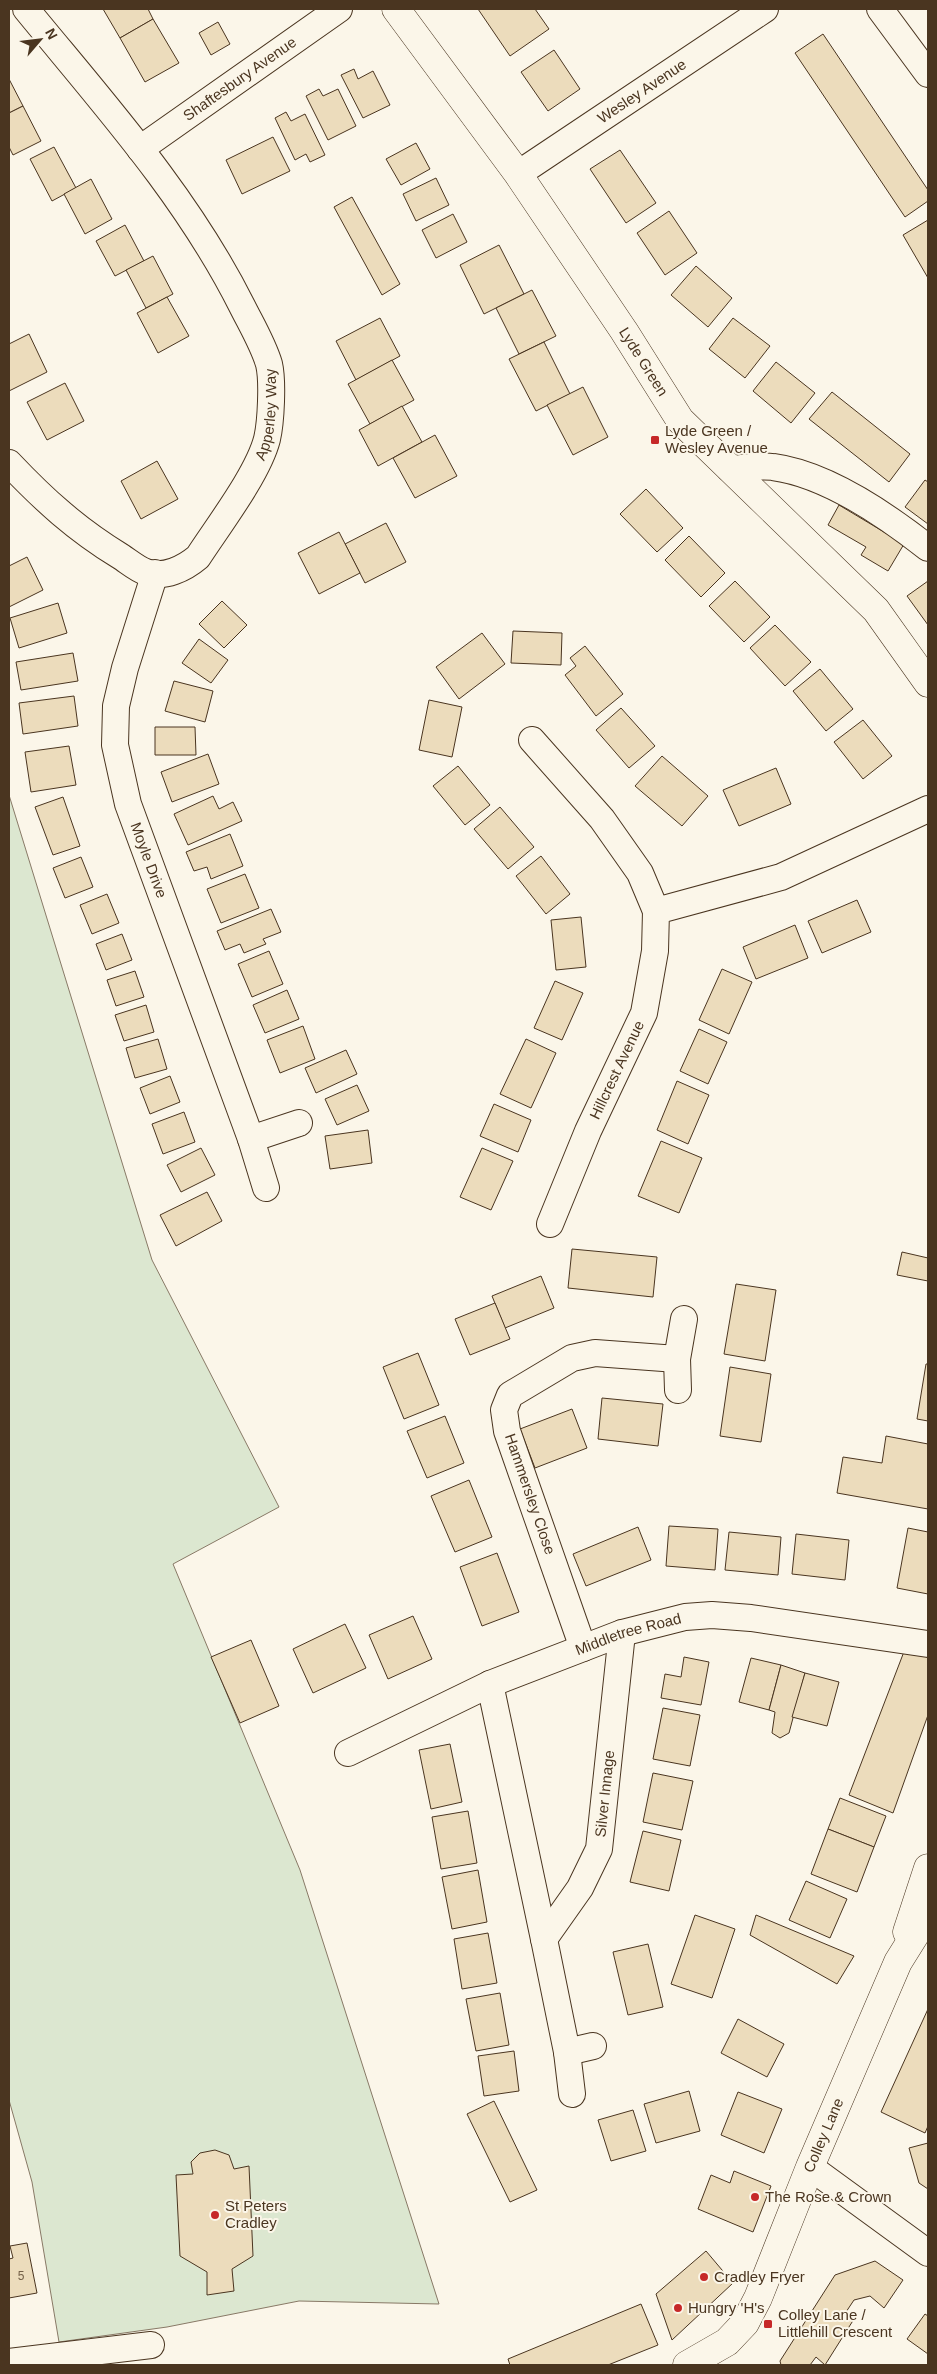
<svg xmlns="http://www.w3.org/2000/svg" width="937" height="2374" font-family="Helvetica,sans-serif">
	<style>
		.green { fill: #dce7d0; stroke: #887966 }
		.building { fill: #ecdcbc; stroke: #4a3520 }
		.lines { fill: none; stroke-linecap: round; stroke-linejoin: round }
		.street-casing { stroke: #4a3520; stroke-width: 28 }
		.secondary-casing { stroke: #4a3520; stroke-width: 29 }
		.street { stroke: #fbf6e9; stroke-width: 26 }
		.secondary { stroke: #fbf6e9; stroke-width: 28 }
		.poi-dot { fill: #c62828; stroke: #fbf6e9; stroke-width: 2 }
		.labels { text-anchor: middle; stroke-width: 4; stroke-linejoin: round; paint-order: stroke }
		.number-label { font-size: 12px; fill: #725f47 }
		.street-label { font-size: 15px; fill: #4a3520; stroke: #fbf6e9 }
		.poi-label { font-size: 15px; fill: #4a3520; stroke: #fbf6e9; text-anchor: start }
	</style>
	<rect width="100%" height="100%" fill="#fbf6e9"/>
	<!-- green -->
	<polygon class="green" points="9,795 152,1260 279,1507 173,1564 300,1870 439,2304 299,2301 167,2327 59,2342 32,2182 9,2100"/>
	<!-- building -->
	<g class="building">
		<polygon points="103,9 148,9 153,19 120,38"/>
		<polygon points="478,9 535,9 549,29 510,56"/>
		<polygon points="153,19 179,63 145,82 120,38"/>
		<polygon points="218,22 230,44 211,55 199,33"/>
		<polygon points="823,34 928,190 928,201 905,217 795,53"/>
		<polygon points="554,50 580,89 548,111 521,72"/>
		<polygon points="354,69 358,79 373,71 390,105 363,118 341,75"/>
		<polygon points="9,79 23,106 9,113"/>
		<polygon points="319,89 323,96 338,89 356,126 328,140 306,96"/>
		<polygon points="23,106 41,141 13,155 9,147 9,113"/>
		<polygon points="286,112 291,121 305,114 325,155 310,162 306,154 295,160 275,118"/>
		<polygon points="273,137 290,171 242,194 226,160"/>
		<polygon points="416,143 430,169 401,185 386,159"/>
		<polygon points="54,147 76,188 52,201 30,159"/>
		<polygon points="620,150 656,203 626,223 590,169"/>
		<polygon points="436,178 449,205 416,221 403,194"/>
		<polygon points="91,179 112,219 85,234 64,194"/>
		<polygon points="352,197 400,284 382,295 334,207"/>
		<polygon points="669,211 697,253 665,275 637,233"/>
		<polygon points="453,214 467,242 436,258 422,230"/>
		<polygon points="928,220 928,278 903,235"/>
		<polygon points="125,225 144,261 115,276 96,241"/>
		<polygon points="499,245 524,294 484,314 460,265"/>
		<polygon points="153,256 173,294 146,308 126,270"/>
		<polygon points="696,266 732,298 708,327 671,295"/>
		<polygon points="532,290 556,336 519,354 496,308"/>
		<polygon points="167,297 189,336 158,353 137,313"/>
		<polygon points="380,318 400,356 356,380 336,341"/>
		<polygon points="733,318 770,346 745,378 709,349"/>
		<polygon points="29,334 47,372 9,391 9,344"/>
		<polygon points="544,342 570,394 536,411 509,359"/>
		<polygon points="392,360 414,400 370,424 348,384"/>
		<polygon points="776,362 815,393 791,423 753,391"/>
		<polygon points="65,383 84,421 47,440 27,402"/>
		<polygon points="583,387 608,437 573,455 547,405"/>
		<polygon points="832,392 910,454 889,482 809,419"/>
		<polygon points="402,406 422,442 378,466 359,430"/>
		<polygon points="435,435 457,476 415,498 393,458"/>
		<polygon points="157,461 178,499 141,519 121,481"/>
		<polygon points="925,480 928,482 928,524 905,507"/>
		<polygon points="646,489 683,528 657,552 620,514"/>
		<polygon points="839,505 904,544 888,571 861,555 866,547 828,525"/>
		<polygon points="386,523 406,562 365,583 345,544"/>
		<polygon points="339,532 360,573 319,594 298,553"/>
		<polygon points="689,536 725,573 701,597 665,560"/>
		<polygon points="27,557 43,590 9,607 9,566"/>
		<polygon points="735,581 770,617 744,642 709,606"/>
		<polygon points="928,581 928,625 907,596"/>
		<polygon points="222,601 247,625 224,648 199,624"/>
		<polygon points="58,603 67,633 19,648 10,618"/>
		<polygon points="775,625 811,662 785,686 750,648"/>
		<polygon points="513,631 562,633 561,665 511,663"/>
		<polygon points="482,633 505,664 459,699 436,667"/>
		<polygon points="199,639 228,660 211,683 182,663"/>
		<polygon points="585,646 623,694 596,716 565,675 576,666 570,658"/>
		<polygon points="73,653 78,681 21,690 16,662"/>
		<polygon points="820,669 853,709 826,731 793,691"/>
		<polygon points="174,681 213,691 205,722 165,711"/>
		<polygon points="74,696 78,726 23,734 19,703"/>
		<polygon points="429,700 462,707 452,757 419,750"/>
		<polygon points="621,708 655,746 629,768 596,730"/>
		<polygon points="863,720 892,756 863,779 834,742"/>
		<polygon points="155,727 195,727 196,755 155,755"/>
		<polygon points="69,746 76,785 31,792 25,752"/>
		<polygon points="208,754 219,784 172,802 161,772"/>
		<polygon points="662,756 708,796 682,826 635,786"/>
		<polygon points="458,766 490,805 465,825 433,786"/>
		<polygon points="776,768 791,804 739,826 723,790"/>
		<polygon points="213,796 219,809 233,802 242,821 188,845 174,814"/>
		<polygon points="63,797 80,846 53,855 35,807"/>
		<polygon points="500,807 534,847 508,869 474,829"/>
		<polygon points="230,834 243,866 211,879 207,867 194,871 186,852"/>
		<polygon points="541,856 570,894 546,914 516,876"/>
		<polygon points="81,857 93,887 65,898 53,868"/>
		<polygon points="245,874 259,908 221,923 207,889"/>
		<polygon points="107,894 119,923 92,934 80,905"/>
		<polygon points="857,900 871,932 822,953 808,921"/>
		<polygon points="271,909 281,932 263,939 266,944 244,953 240,944 225,950 217,931"/>
		<polygon points="581,917 586,967 556,970 551,920"/>
		<polygon points="795,925 808,958 756,979 743,947"/>
		<polygon points="122,934 132,960 106,970 96,944"/>
		<polygon points="269,951 283,984 252,997 238,964"/>
		<polygon points="722,969 752,982 729,1034 699,1020"/>
		<polygon points="135,971 144,997 116,1006 107,980"/>
		<polygon points="555,981 583,993 562,1040 534,1028"/>
		<polygon points="287,990 299,1019 265,1033 253,1005"/>
		<polygon points="146,1005 154,1032 124,1041 115,1015"/>
		<polygon points="303,1026 315,1059 280,1073 267,1040"/>
		<polygon points="699,1029 727,1042 708,1084 680,1071"/>
		<polygon points="158,1039 167,1069 135,1078 126,1048"/>
		<polygon points="526,1039 556,1053 531,1108 500,1094"/>
		<polygon points="346,1050 357,1074 316,1093 305,1068"/>
		<polygon points="170,1076 180,1102 150,1114 140,1088"/>
		<polygon points="677,1081 709,1095 688,1144 657,1130"/>
		<polygon points="357,1085 369,1111 337,1125 325,1099"/>
		<polygon points="494,1104 531,1120 518,1152 480,1136"/>
		<polygon points="184,1112 195,1142 163,1154 152,1124"/>
		<polygon points="368,1130 372,1163 330,1169 325,1136"/>
		<polygon points="661,1141 702,1158 679,1213 638,1196"/>
		<polygon points="201,1148 215,1175 181,1192 167,1165"/>
		<polygon points="482,1148 513,1161 491,1210 460,1197"/>
		<polygon points="207,1192 222,1221 176,1246 160,1215"/>
		<polygon points="572,1249 657,1257 653,1297 568,1288"/>
		<polygon points="902,1252 928,1258 928,1281 897,1275"/>
		<polygon points="541,1276 554,1308 505,1328 492,1296"/>
		<polygon points="736,1284 776,1290 765,1361 724,1354"/>
		<polygon points="495,1303 510,1339 470,1355 455,1319"/>
		<polygon points="418,1353 439,1405 404,1419 383,1367"/>
		<polygon points="926,1364 928,1364 928,1421 917,1419"/>
		<polygon points="730,1367 771,1374 761,1442 720,1436"/>
		<polygon points="602,1398 663,1404 658,1446 598,1439"/>
		<polygon points="572,1409 587,1448 535,1468 520,1429"/>
		<polygon points="445,1416 464,1463 427,1478 407,1431"/>
		<polygon points="886,1436 928,1444 928,1509 837,1493 843,1457 882,1463"/>
		<polygon points="469,1480 492,1537 455,1552 431,1496"/>
		<polygon points="669,1526 718,1529 715,1570 666,1566"/>
		<polygon points="638,1527 651,1560 586,1586 573,1554"/>
		<polygon points="908,1528 928,1532 928,1594 897,1588"/>
		<polygon points="729,1532 781,1537 778,1575 725,1570"/>
		<polygon points="796,1534 849,1540 845,1580 792,1574"/>
		<polygon points="497,1553 519,1612 482,1626 460,1567"/>
		<polygon points="413,1616 432,1659 388,1679 369,1635"/>
		<polygon points="345,1624 366,1668 313,1693 293,1649"/>
		<polygon points="251,1640 279,1706 240,1723 211,1657"/>
		<polygon points="905,1649 928,1657 928,1715 893,1813 849,1795"/>
		<polygon points="684,1657 709,1662 701,1705 661,1698 665,1674 681,1677"/>
		<polygon points="751,1658 781,1665 769,1710 739,1702"/>
		<polygon points="781,1665 805,1673 789,1733 780,1738 772,1733 775,1712 769,1710"/>
		<polygon points="805,1673 839,1682 827,1726 792,1717"/>
		<polygon points="663,1708 700,1715 690,1766 653,1759"/>
		<polygon points="450,1744 462,1802 431,1809 419,1750"/>
		<polygon points="653,1773 693,1781 682,1830 643,1822"/>
		<polygon points="840,1798 886,1816 874,1847 828,1829"/>
		<polygon points="468,1811 477,1863 441,1869 432,1817"/>
		<polygon points="828,1829 874,1847 857,1892 811,1874"/>
		<polygon points="643,1831 681,1840 669,1891 630,1882"/>
		<polygon points="478,1870 487,1922 452,1929 442,1877"/>
		<polygon points="806,1881 847,1899 830,1938 789,1920"/>
		<polygon points="695,1915 735,1929 712,1998 671,1984"/>
		<polygon points="756,1915 854,1956 837,1984 750,1935"/>
		<polygon points="488,1933 497,1983 462,1989 454,1939"/>
		<polygon points="648,1944 663,2007 628,2015 613,1952"/>
		<polygon points="500,1993 509,2045 476,2051 466,1999"/>
		<polygon points="928,2009 928,2126 925,2133 881,2112"/>
		<polygon points="738,2019 784,2044 767,2077 721,2053"/>
		<polygon points="514,2051 519,2091 484,2096 478,2056"/>
		<polygon points="689,2091 700,2131 656,2143 644,2104"/>
		<polygon points="738,2092 782,2109 764,2153 721,2135"/>
		<polygon points="494,2101 537,2190 510,2202 467,2114"/>
		<polygon points="633,2110 646,2151 611,2161 598,2120"/>
		<polygon points="928,2143 928,2189 919,2183 909,2148"/>
		<polygon points="215,2150 229,2155 234,2169 249,2166 253,2256 232,2269 234,2291 207,2295 207,2272 180,2256 176,2175 193,2174 191,2162 200,2153"/>
		<polygon points="734,2171 771,2186 753,2232 698,2209 711,2175 730,2183"/>
		<polygon points="27,2243 37,2293 9,2298 9,2259 13,2258 10,2246"/>
		<polygon points="706,2251 733,2283 672,2340 656,2294"/>
		<polygon points="875,2261 903,2280 884,2308 870,2296 854,2300 846,2312 854,2319 825,2365 816,2357 810,2365 781,2365 780,2361 835,2275"/>
		<polygon points="641,2304 658,2345 608,2365 510,2365 508,2359"/>
		<polygon points="925,2314 928,2316 928,2354 907,2339"/>
	</g>
	<g class="lines">
		<defs>
			<g id="street">
				<polyline points="880,9 928,74"/>
				<path id="s1" d="M140,149L339,9"/>
				<path id="s2" d="M518,174L765,9"/>
				<path id="s3" d="M9,463C44,500 76,529 120,556C128,561 137,569 146,572C164,579 185,568 198,557C218,526 258,474 267,439C271,422 273,381 269,364C263,344 251,324 242,306C187,196 103,103 26,9"/>
				<path d="M730,469C744,468 760,465 773,467C827,474 886,515 928,548"/>
				<path id="s4" d="M155,573L125,668L116,706L115,745L128,804L251,1139L266,1188"/>
				<polyline points="532,740 602,819 640,873 656,911"/>
				<polyline points="251,1139 299,1123"/>
				<path id="s5" d="M550,1224L588,1131L644,1013L655,951L656,911L781,877L928,809"/>
				<polyline points="677,1359 678,1390"/>
				<polyline points="583,1648 507,1431 504,1410 510,1395 572,1358 595,1353 677,1359 684,1319"/>
				<polyline points="490,1684 544,1939"/>
				<path id="s6" d="M348,1753L490,1684L622,1633L685,1617L712,1615L751,1618L928,1644"/>
				<polyline points="567,2052 593,2046"/>
				<path id="s7" d="M572,2094L567,2052L544,1939L580,1888L599,1849L622,1633"/>
				<polyline points="810,2167 928,2253"/>
				<polyline points="9,2362 151,2345"/>
			</g>
			<g id="secondary">
				<path id="s8" d="M396,9L518,174L624,331L680,420L876,610L928,683"/>
				<polyline points="907,1932 928,1868"/>
				<path id="s9" d="M687,2365L727,2342L745,2323L758,2298L810,2167L898,1962L928,1914"/>
			</g>
		</defs>
		<!-- street casing -->
		<use href="#street" class="street-casing"/>
		<!-- secondary casing -->
		<use href="#secondary" class="secondary-casing"/>
		<!-- street -->
		<use href="#street" class="street"/>
		<!-- secondary -->
		<use href="#secondary" class="secondary"/>
	</g>
	<!-- markers -->
	<g class="poi-dot">
		<rect x="650" y="435" width="10" height="10" rx="2.5"/>
		<circle cx="755" cy="2197" r="5"/>
		<circle cx="215" cy="2215" r="5"/>
		<circle cx="704" cy="2277" r="5"/>
		<circle cx="678" cy="2308" r="5"/>
		<rect x="763" y="2319" width="10" height="10" rx="2.5"/>
	</g>
	<g class="labels">
		<!-- number labels -->
		<g class="number-label">
			<text x="21" y="2280">5</text>
		</g>
		<!-- street labels -->
		<g class="street-label">
			<text dy="5" stroke="none"><textPath href="#s1" startOffset="122">Shaftesbury Avenue</textPath></text>
			<text dy="5" stroke="none"><textPath href="#s2" startOffset="149">Wesley Avenue</textPath></text>
			<text dy="5" stroke="none"><textPath href="#s8" startOffset="431">Lyde Green</textPath></text>
			<text dy="5" stroke="none"><textPath href="#s3" startOffset="394">Apperley Way</textPath></text>
			<text dy="5" stroke="none"><textPath href="#s4" startOffset="298">Moyle Drive</textPath></text>
			<text dy="5" stroke="none"><textPath href="#s5" startOffset="168">Hillcrest Avenue</textPath></text>
			<text transform="translate(530 1494) rotate(71)" y="5">Hammersley Close</text>
			<text dy="5" stroke="none"><textPath href="#s6" startOffset="305">Middletree Road</textPath></text>
			<text dy="5" stroke="none"><textPath href="#s7" startOffset="319">Silver Innage</textPath></text>
			<text dy="5" stroke="none"><textPath href="#s9" startOffset="276">Colley Lane</textPath></text>
		</g>
		<!-- poi labels -->
		<g class="poi-label">
			<text x="665" y="436">Lyde Green /<tspan x="665" dy="17">Wesley Avenue</tspan></text>
			<text x="765" y="2202">The Rose &amp; Crown</text>
			<text x="225" y="2211">St Peters<tspan x="225" dy="17">Cradley</tspan></text>
			<text x="714" y="2282">Cradley Fryer</text>
			<text x="688" y="2313">Hungry 'H's</text>
			<text x="778" y="2320">Colley Lane /<tspan x="778" dy="17">Littlehill Crescent</tspan></text>
		</g>
	</g>
	<!-- border -->
	<rect width="937" height="2374" fill="none" stroke="#4a3520" stroke-width="20"/>
	<!-- north arrow -->
	<g transform="translate(40 40) rotate(62)" stroke="#fbf6e9" stroke-width="4" paint-order="stroke">
	<path d="M0-4L9 19L0 12L-9 19Z" fill="#4a3520"/>
	<text y="-8" font-size="14" font-weight="bold" text-anchor="middle" fill="#4a3520">N</text>
	</g>
</svg>
